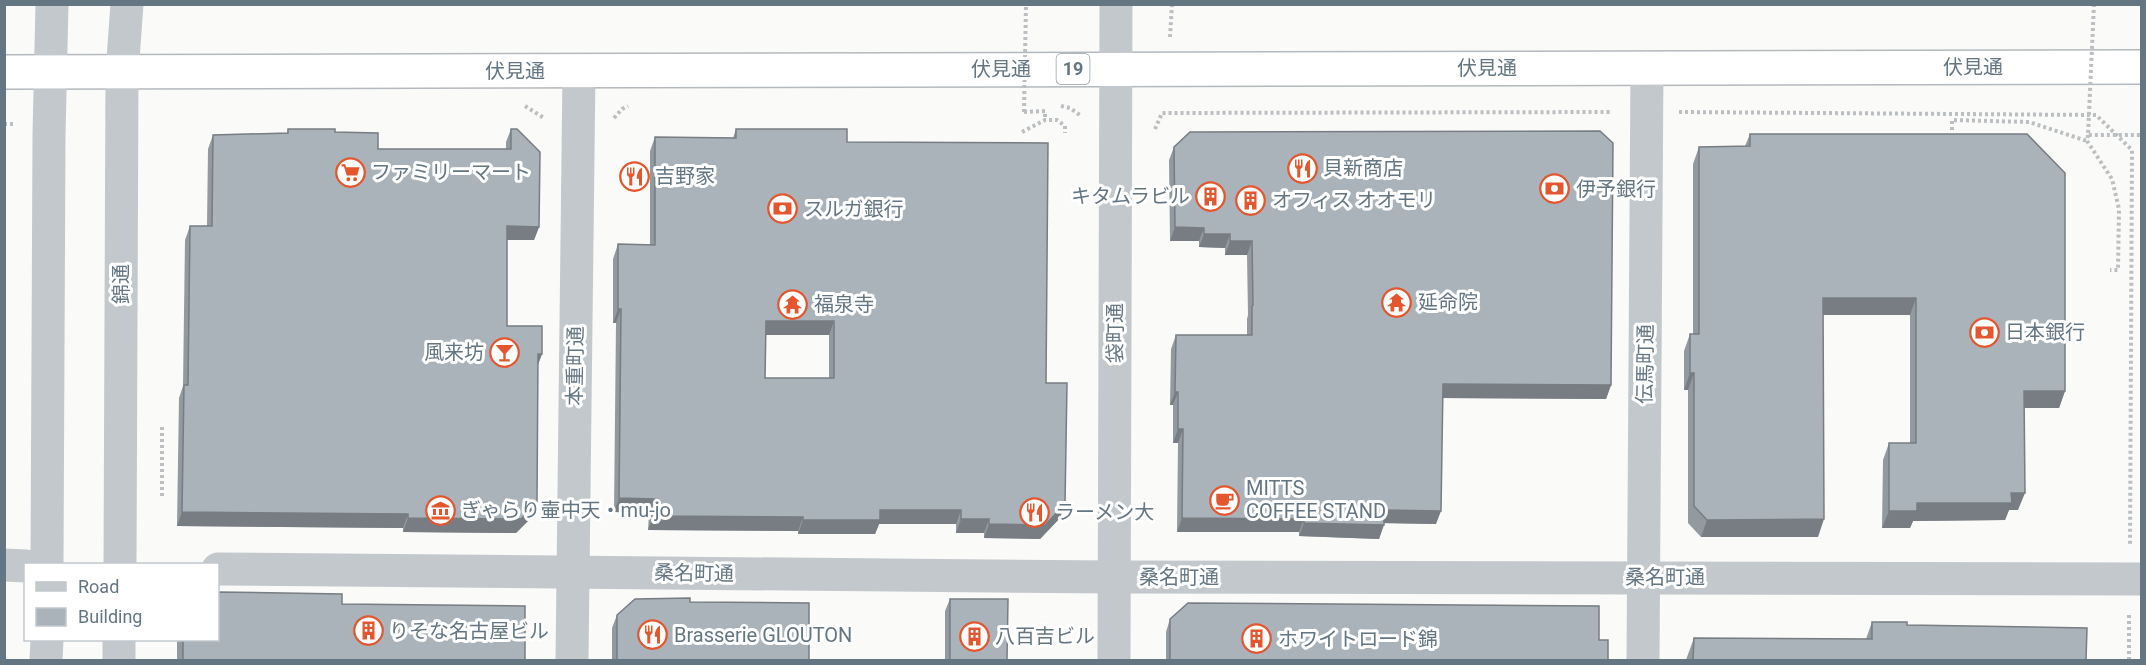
<svg xmlns="http://www.w3.org/2000/svg" width="2146" height="665" font-family="Roboto,'Noto Sans JP',sans-serif">
	<style>
		.lines { fill: none; stroke-linecap: round; stroke-linejoin: round }
		.highway-casing { stroke: #b4b9bd; stroke-width: 36 }
		.path { stroke: #bbbfc2; stroke-width: 4; stroke-dasharray: 3 3; stroke-linecap: butt }
		.minor { stroke: #c3c8cc; stroke-width: 33 }
		.highway { stroke: #fff; stroke-width: 33 }
		.path-bridge { stroke: #bbbfc2; stroke-width: 4; stroke-dasharray: 3 3; stroke-linecap: butt }
		.wall { fill: #929a9f; fill-rule: evenodd }
		.shaded-wall { fill: #777d82 }
		.building { fill: #aab3b9; stroke: #777d82; stroke-width: 1.5; fill-rule: evenodd }
		.labels { text-anchor: middle; stroke-width: 6; stroke-linejoin: round; paint-order: stroke }
		.shield { fill: #fff; stroke: #939fa8; stroke-width: 1.5 }
		.shield-label { font-size: 18px; font-weight: bold; fill: #657683 }
		.street-label { font-size: 20px; fill: #657683; stroke: #fff }
		.poi-label { font-size: 20px; fill: #657683; stroke: #fff; text-anchor: start }
	</style>
	<rect width="100%" height="100%" fill="#fafaf8"/>
	<g class="lines">
		<defs>
			<polyline id="highway" points="4,72 2142,67"/>
		</defs>
		<!-- highway casing -->
		<use href="#highway" class="highway-casing"/>
		<!-- path -->
		<g class="path">
			<polyline points="1170,37 1172,4"/>
			<polyline points="525,106 544,118"/>
			<polyline points="1061,106 1070,108 1081,116"/>
			<polyline points="1024,112 1045,111 1045,120"/>
			<polyline points="1679,112 2096,115 2132,150 2130,546"/>
			<polyline points="614,118 622,109 628,106"/>
			<polyline points="4,124 15,124"/>
			<polyline points="1155,129 1162,113 1612,112"/>
			<polyline points="1952,130 1952,120 2029,122 2087,141"/>
			<polyline points="1022,132 1045,120 1057,120 1065,126 1065,133"/>
			<polyline points="2088,135 2087,141 2112,179 2119,209 2118,270 2110,270"/>
			<polyline points="162,427 162,498"/>
			<polyline points="2129,660 2129,613"/>
		</g>
		<!-- minor -->
		<g class="minor">
			<polyline points="47,564 49,135 52,4"/>
			<polyline points="120,564 122,73 127,4"/>
			<polyline points="4,565 26,566"/>
			<polyline points="218,569 1113,577 2142,579"/>
			<polyline points="46,660 47,640"/>
			<polyline points="119,660 119,640"/>
			<polyline points="572,660 579,71"/>
			<polyline points="1114,660 1116,4"/>
			<polyline points="1643,660 1647,68"/>
		</g>
		<!-- highway -->
		<use href="#highway" class="highway"/>
		<!-- path-bridge -->
		<g class="path-bridge">
			<polyline points="2094,4 2088,135 2142,135"/>
			<polyline points="1024,112 1026,4"/>
		</g>
	</g>
	<!-- wall -->
	<g class="wall">
		<polygon points="288,129 335,132 378,149 506,149 506,142 511,129 539,227 534,240 507,240 507,326 542,354 538,365 537,503 532,517 516,533 403,532 403,528 177,526 179,398 183,386 185,240 190,226 207,226 208,149 213,135 287,133"/>
		<path d="M736,129L847,142L1046,383L1065,504L1060,518L1040,539L984,538V533H956V524H879L875,534H798V531L648,530L649,513L614,512L616,323H613V259L618,244L650,245V151L655,137L733,138ZM766,335H829V378H765Z"/>
		<polygon points="1750,134 2065,391 2059,408 2024,408 2018,510 2009,510 2005,520 1913,521 1910,528 1882,528 1883,460 1889,443 1910,443 1910,315 1823,315 1818,537 1701,537 1688,523 1688,390 1684,390 1684,351 1690,334 1693,334 1693,164 1699,147 1745,146"/>
		<polygon points="1174,147 1611,385 1606,399 1443,398 1436,524 1384,523 1379,539 1299,536 1299,532 1177,532 1178,443 1173,443 1173,405 1170,405 1171,349 1176,335 1247,335 1247,319 1248,315 1247,255 1225,255 1225,248 1199,247 1199,241 1170,241 1169,160"/>
		<polygon points="950,599 1007,660 945,660 945,611"/>
		<polygon points="690,602 809,660 612,660 612,628 617,615"/>
		<polygon points="342,604 525,660 177,660 177,639 218,639"/>
		<polygon points="1170,619 1599,640 1608,660 1166,660 1166,632"/>
		<polygon points="1872,622 1907,625 2086,660 1686,660 1687,657 1694,638 1866,639"/>
	</g>
	<!-- shaded-wall -->
	<g class="shaded-wall">
		<polygon points="507,226 539,227 534,240 502,240"/>
		<polygon points="1175,227 1204,228 1199,241 1170,241"/>
		<polygon points="1204,234 1230,234 1225,248 1199,247"/>
		<polygon points="1230,241 1252,241 1247,255 1225,255"/>
		<polygon points="1823,298 1916,298 1910,315 1817,315"/>
		<polygon points="618,309 621,309 616,323 613,323"/>
		<polygon points="766,321 834,321 829,335 761,335"/>
		<polygon points="538,354 542,354 537,367"/>
		<polygon points="1690,373 1694,373 1688,390 1684,390"/>
		<polygon points="1443,384 1611,385 1606,399 1438,398"/>
		<polygon points="2024,391 2065,391 2059,408 2018,408"/>
		<polygon points="1175,392 1178,392 1173,405 1170,405"/>
		<polygon points="1178,429 1183,429 1178,443 1173,443"/>
		<polygon points="2011,493 2025,493 2018,510 2009,510 2005,520 1913,521 1910,528 1882,528 1889,511 1917,503"/>
		<polygon points="619,498 654,499 649,513 614,512"/>
		<polygon points="537,503 532,517 516,533 403,532 408,518"/>
		<polygon points="1065,504 1060,518 1040,539 984,538 989,524"/>
		<polygon points="880,510 961,510 956,524 879,524 875,534 798,534 803,520"/>
		<polygon points="1384,510 1441,511 1436,524 1379,523"/>
		<polygon points="182,512 408,514 403,528 177,526"/>
		<polygon points="653,516 803,517 798,531 648,530"/>
		<polygon points="1182,518 1304,519 1299,532 1177,532"/>
		<polygon points="961,519 989,519 984,533 956,533"/>
		<polygon points="1824,519 1818,537 1701,537 1707,520"/>
		<polygon points="1304,523 1384,525 1379,539 1299,536"/>
	</g>
	<!-- building -->
	<g class="building">
		<polygon points="288,129 335,129 335,132 378,133 378,149 511,149 511,129 517,129 540,152 539,227 507,226 507,326 542,326 542,354 538,354 537,503 521,519 408,518 408,514 182,512 184,385 188,385 190,226 212,226 213,135 288,133"/>
		<path d="M736,129H847V142L1048,143L1046,383H1067L1065,504L1045,525L989,524V519H961V510H880V520H803V517L653,516L654,499L619,498L621,309H618V244L655,245V137L736,138ZM766,321H834V378H765Z"/>
		<polygon points="1600,131 1613,143 1611,385 1443,384 1441,511 1384,510 1384,525 1304,523 1304,519 1182,518 1183,429 1178,429 1178,392 1175,392 1176,335 1252,335 1252,306 1253,305 1252,241 1230,241 1230,234 1204,234 1204,228 1175,227 1174,147 1190,132"/>
		<polygon points="1750,134 2027,134 2065,173 2065,391 2024,391 2025,493 2011,493 2012,503 1917,503 1917,511 1889,511 1889,443 1916,443 1916,298 1823,298 1824,519 1707,520 1694,506 1694,373 1690,373 1690,334 1699,334 1699,147 1750,146"/>
		<polygon points="218,592 342,594 342,604 525,606 525,660 183,660 183,639 218,639"/>
		<polygon points="690,598 690,602 809,603 809,660 617,660 617,615 635,599"/>
		<polygon points="950,599 1008,599 1007,660 950,660"/>
		<polygon points="1188,603 1599,606 1599,640 1608,640 1608,660 1170,660 1170,619"/>
		<polygon points="1872,622 1907,622 1907,625 2087,628 2086,660 1693,660 1694,638 1872,639"/>
	</g>
	<!-- icons -->
	<defs>
		<symbol id="restaurant-ring" viewBox="-11 -11 22 22"><circle r="9.5" fill="#fff" stroke="#e4572e" stroke-width="1.5"/><path d="M-5-6h1v4h1v-4h1v4h1v-4h1v5L-1.5 .5V6h-2V.5L-5-1ZM5-6V6H3V1.5H1.5Q1.5-4 5-6Z" fill="#e4572e"/></symbol>
		<symbol id="supermarket-ring" viewBox="-11 -11 22 22"><circle r="9.5" fill="#fff" stroke="#e4572e" stroke-width="1.5"/><path d="M-6-5.5h2.5l.6 2H6L4.5 2H-2.5L-4.4-4H-6ZM-1.5 3.2a1.3 1.3 0 1 0 .1 0ZM3 3.2a1.3 1.3 0 1 0 .1 0Z" fill="#e4572e"/></symbol>
		<symbol id="bank-ring" viewBox="-11 -11 22 22"><circle r="9.5" fill="#fff" stroke="#e4572e" stroke-width="1.5"/><path d="M-6-4H6V4H-6ZM0-2.3a2.3 2.3 0 1 0 0 4.6a2.3 2.3 0 1 0 0-4.6Z" fill="#e4572e"/></symbol>
		<symbol id="building-ring" viewBox="-11 -11 22 22"><circle r="9.5" fill="#fff" stroke="#e4572e" stroke-width="1.5"/><path d="M-4-6H4V6H1V3H-1V6H-4ZM-2.5-4.3h1.7v1.8h-1.7ZM.8-4.3h1.7v1.8H.8ZM-2.5-1h1.7V.8h-1.7ZM.8-1h1.7V.8H.8Z" fill="#e4572e"/></symbol>
		<symbol id="temple-ring" viewBox="-11 -11 22 22"><circle r="9.5" fill="#fff" stroke="#e4572e" stroke-width="1.5"/><path d="M0-6L5-2H3V0L6.5 2.5H4V6H1.5V3h-3V6H-4V2.5H-6.5L-3 0V-2H-5Z" fill="#e4572e"/></symbol>
		<symbol id="bar-ring" viewBox="-11 -11 22 22"><circle r="9.5" fill="#fff" stroke="#e4572e" stroke-width="1.5"/><path d="M-6-5H6L.8 .8V4.5H3.5V6h-7V4.5H-.8V.8Z" fill="#e4572e"/></symbol>
		<symbol id="cafe-ring" viewBox="-11 -11 22 22"><circle r="9.5" fill="#fff" stroke="#e4572e" stroke-width="1.5"/><path d="M-5.5-4.5H6V0H3Q3 3.5 0 3.5H-2.5Q-5.5 3.5-5.5 0ZM3-3.2v2h1.7v-2ZM-6 4.5H4V6H-6Z" fill="#e4572e"/></symbol>
		<symbol id="museum-ring" viewBox="-11 -11 22 22"><circle r="9.5" fill="#fff" stroke="#e4572e" stroke-width="1.5"/><path d="M0-6L6-3V-2H-6V-3ZM-5-1h2V3h-2ZM-1-1h2V3h-2ZM3-1h2V3H3ZM-6 4H6V6H-6Z" fill="#e4572e"/></symbol>
	</defs>
	<g fill-rule="evenodd">
		<use href="#restaurant-ring" x="1286" y="152" width="33" height="33"/>
		<use href="#supermarket-ring" x="334" y="156" width="33" height="33"/>
		<use href="#restaurant-ring" x="618" y="160" width="33" height="33"/>
		<use href="#bank-ring" x="1538" y="172" width="33" height="33"/>
		<use href="#building-ring" x="1194" y="180" width="33" height="33"/>
		<use href="#building-ring" x="1234" y="184" width="33" height="33"/>
		<use href="#bank-ring" x="766" y="192" width="33" height="33"/>
		<use href="#temple-ring" x="1380" y="286" width="33" height="33"/>
		<use href="#temple-ring" x="776" y="288" width="33" height="33"/>
		<use href="#bank-ring" x="1968" y="316" width="33" height="33"/>
		<use href="#bar-ring" x="488" y="336" width="33" height="33"/>
		<use href="#cafe-ring" x="1208" y="484" width="33" height="33"/>
		<use href="#museum-ring" x="424" y="494" width="33" height="33"/>
		<use href="#restaurant-ring" x="1018" y="496" width="33" height="33"/>
		<use href="#building-ring" x="352" y="614" width="33" height="33"/>
		<use href="#restaurant-ring" x="636" y="618" width="33" height="33"/>
		<use href="#building-ring" x="958" y="620" width="33" height="33"/>
		<use href="#building-ring" x="1240" y="622" width="33" height="33"/>
	</g>
	<g class="labels">
		<!-- shield labels -->
		<rect class="shield" x="1056.5" y="54" width="33" height="30" rx="4.5"/>
		<g class="shield-label">
			<text x="1073" y="75">19</text>
		</g>
		<!-- street labels -->
		<g class="street-label">
			<text x="1973" y="74">伏見通</text>
			<text x="1487" y="75">伏見通</text>
			<text x="1001" y="76">伏見通</text>
			<text x="515" y="78">伏見通</text>
			<text transform="translate(121 284) rotate(-90)" y="7">錦通</text>
			<text transform="translate(1115 333) rotate(-90)" y="7">袋町通</text>
			<text transform="translate(1645 364) rotate(-89)" y="7">伝馬町通</text>
			<text transform="translate(575 366) rotate(-89)" y="7">本重町通</text>
			<text transform="translate(694 573) rotate(1)" y="7">桑名町通</text>
			<text x="1179" y="584">桑名町通</text>
			<text x="1665" y="584">桑名町通</text>
		</g>
		<!-- poi labels -->
		<g class="poi-label">
			<text x="1323" y="175">貝新商店</text>
			<text x="371" y="179">ファミリーマート</text>
			<text x="655" y="183">吉野家</text>
			<text x="1576" y="196">伊予銀行</text>
			<text x="1190" y="203" text-anchor="end">キタムラビル</text>
			<text x="1272" y="207">オフィス オオモリ</text>
			<text x="804" y="216">スルガ銀行</text>
			<text x="1418" y="309">延命院</text>
			<text x="814" y="311">福泉寺</text>
			<text x="2005" y="339">日本銀行</text>
			<text x="484" y="359" text-anchor="end">風来坊</text>
			<text x="1246" y="495">MITTS<tspan x="1246" dy="23">COFFEE STAND</tspan></text>
			<text x="461" y="517">ぎゃらり壷中天・mu-jo</text>
			<text x="1055" y="519">ラーメン大</text>
			<text x="389" y="638">りそな名古屋ビル</text>
			<text x="674" y="642">Brasserie GLOUTON</text>
			<text x="995" y="643">八百吉ビル</text>
			<text x="1278" y="646">ホワイトロード錦</text>
		</g>
	</g>
	<!-- border -->
	<rect width="2146" height="665" fill="none" stroke="#657683" stroke-width="12"/>
	<!-- legend -->
	<rect x="24" y="563" width="195" height="78" fill="#ffffff" stroke="#c1c8cd" stroke-width="1.5"/>
	<rect x="36" y="582" width="30" height="9" fill="#c3c8cc" stroke="#c1c8cd" stroke-width="1.5"/>
	<text x="78" y="593" font-size="18" fill="#657683">Road</text>
	<rect x="36" y="608" width="30" height="18" fill="#aab3b9" stroke="#c1c8cd" stroke-width="1.5"/>
	<text x="78" y="623" font-size="18" fill="#657683">Building</text>
</svg>
